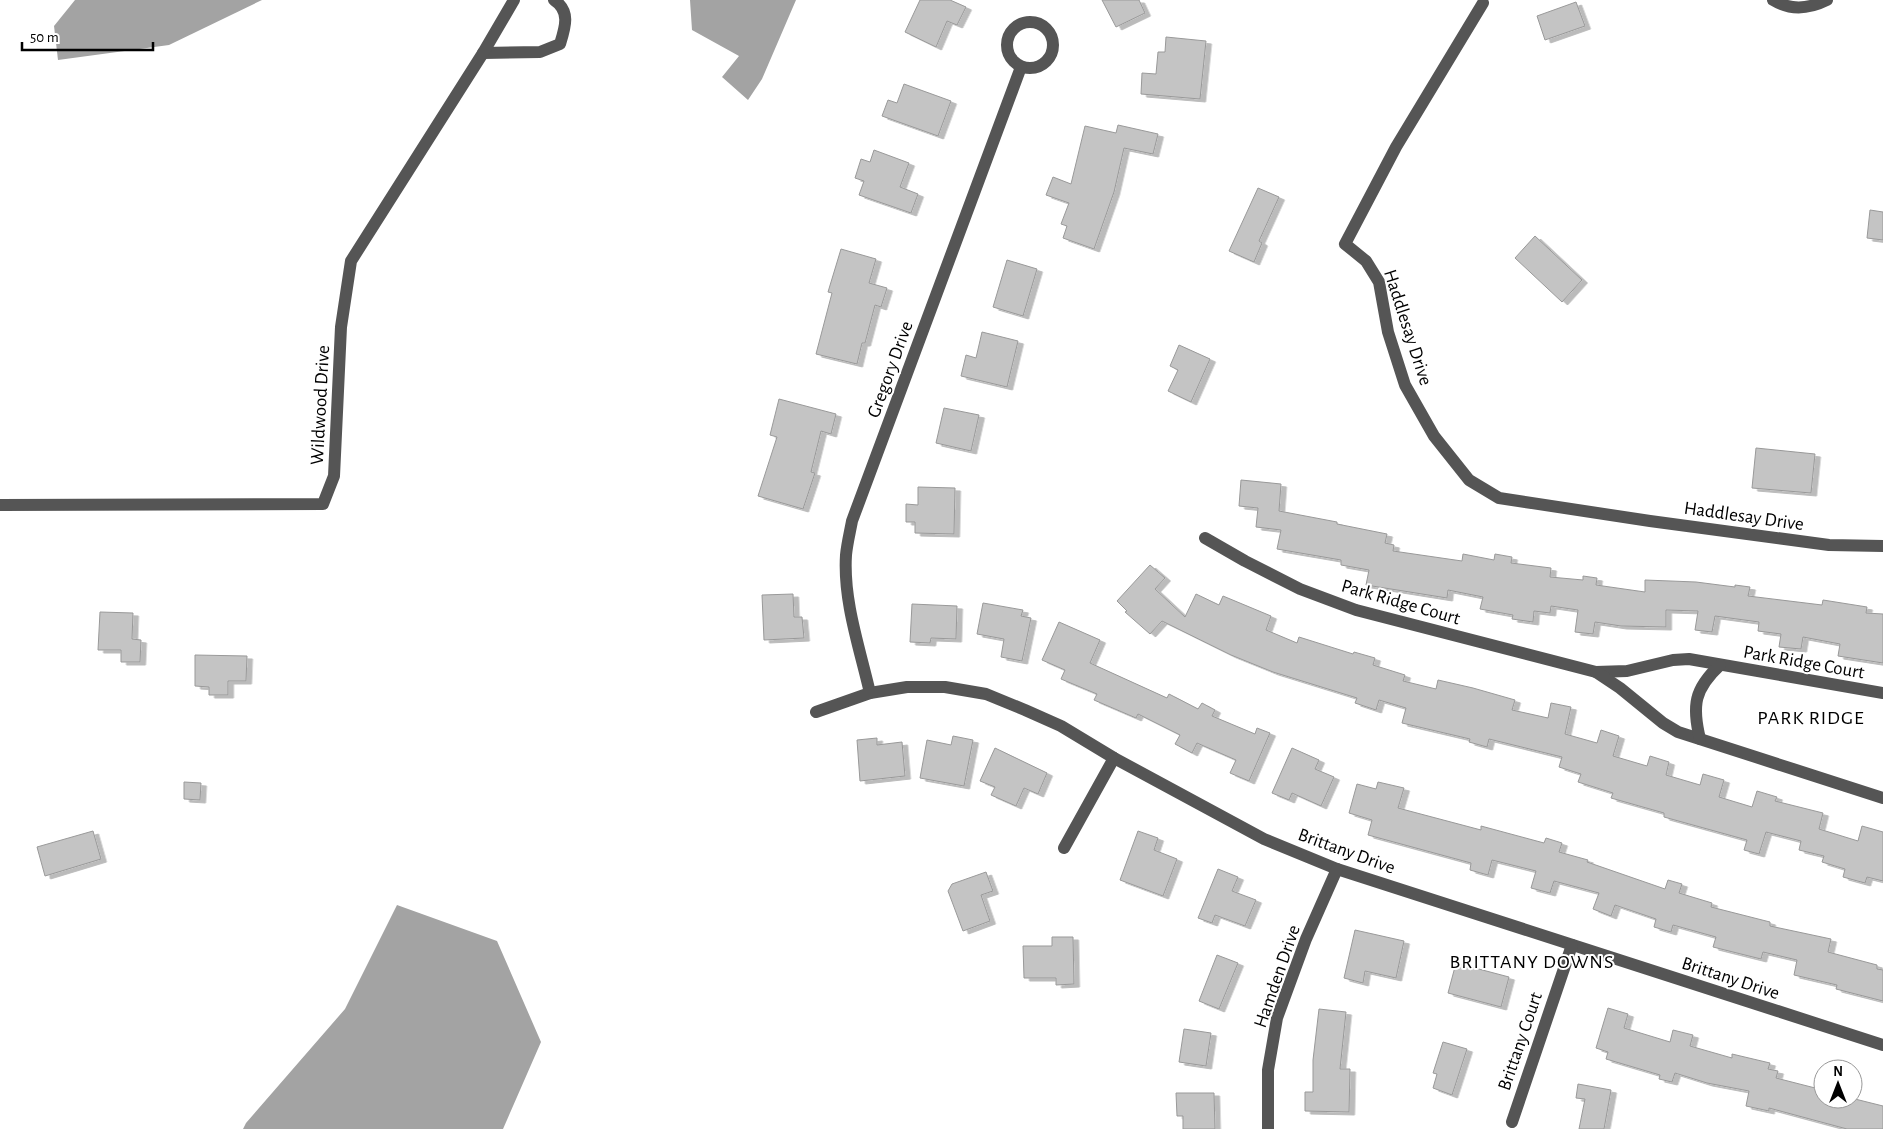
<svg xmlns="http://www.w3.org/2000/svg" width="1883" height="1129" font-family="'Alegreya Sans',sans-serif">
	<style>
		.water { fill: #a3a3a3 }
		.building { fill: #c4c4c4; stroke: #999; filter: url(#shadow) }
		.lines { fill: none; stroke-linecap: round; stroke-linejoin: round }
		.minor { stroke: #555; stroke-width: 12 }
		.labels { text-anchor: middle; stroke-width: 4; stroke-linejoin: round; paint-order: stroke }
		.street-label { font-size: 19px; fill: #000; stroke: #fff }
		.neighbourhood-label { font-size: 20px; letter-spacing: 1px; fill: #000; stroke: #fff }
	</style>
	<defs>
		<filter id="shadow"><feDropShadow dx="5.5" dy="3" stdDeviation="0" flood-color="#0004"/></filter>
	</defs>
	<rect width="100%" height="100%" fill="#fff"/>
	<!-- water -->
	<g class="water">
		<polygon points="75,0 262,0 169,45 58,60 54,26"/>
		<polygon points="690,0 796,0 762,79 748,100 722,77 739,56 692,30"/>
		<polygon points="397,905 497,941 541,1042 503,1129 243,1129 246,1123 345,1009"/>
	</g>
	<!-- building -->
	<g class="building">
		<polygon points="920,0 950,0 966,7 957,25 947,21 936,47 905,32"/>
		<polygon points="1102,0 1139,0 1145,13 1116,27"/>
		<polygon points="1576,2 1585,26 1545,40 1537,16"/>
		<polygon points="1166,37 1206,41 1200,99 1141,94 1142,73 1156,74 1158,52 1165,52"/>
		<polygon points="904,84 951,101 938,136 882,116 888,100 897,103"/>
		<polygon points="1118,125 1158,134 1153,154 1124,148 1114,192 1094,249 1063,238 1067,226 1061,224 1069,203 1046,195 1053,177 1071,184 1085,126 1116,133"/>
		<polygon points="874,150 909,163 900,187 918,194 911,213 859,195 864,181 855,178 861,159 870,162"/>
		<polygon points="1258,188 1279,197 1259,241 1262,243 1254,262 1229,251"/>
		<polygon points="1870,210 1883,212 1883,240 1867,238"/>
		<polygon points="1535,236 1582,280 1562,302 1515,258"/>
		<polygon points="841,249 876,259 869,283 887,288 881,307 875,305 865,343 862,343 857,364 816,354 832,293 828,292"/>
		<polygon points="1007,260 1037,269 1023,316 993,307"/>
		<polygon points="982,332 1018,341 1007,387 961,376 966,355 976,358"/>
		<polygon points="1179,345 1210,359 1191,402 1168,391 1178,370 1170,366"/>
		<polygon points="779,399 836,414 831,434 821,431 811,472 815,473 803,509 758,496 777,437 770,435"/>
		<polygon points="944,408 979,415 971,451 936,443"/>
		<polygon points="1756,448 1815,454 1811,493 1752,488"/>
		<polygon points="1241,480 1281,484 1279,511 1337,522 1337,524 1387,534 1385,543 1394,545 1393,551 1462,561 1463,554 1494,560 1495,554 1512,557 1511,563 1551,568 1550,577 1583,580 1583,576 1597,578 1596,585 1645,592 1645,580 1696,582 1735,587 1735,585 1750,587 1748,596 1822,605 1823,600 1867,607 1866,613 1883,614 1883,663 1838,656 1840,644 1803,637 1801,649 1779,647 1781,634 1758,631 1759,622 1715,616 1712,632 1695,630 1698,611 1666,610 1666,627 1621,626 1595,622 1593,634 1575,632 1578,610 1551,606 1550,613 1534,611 1533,622 1512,619 1513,615 1480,609 1483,597 1448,590 1447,598 1366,585 1369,570 1341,565 1341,560 1277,549 1281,530 1256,527 1258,508 1239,506"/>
		<polygon points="918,487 955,488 954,534 915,533 915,522 906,522 906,504 918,505"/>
		<polygon points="1150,565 1165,578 1155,589 1185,617 1196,594 1219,605 1223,596 1271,616 1266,630 1297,643 1299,637 1353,654 1354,652 1375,658 1373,665 1405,675 1403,681 1436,689 1438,680 1473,688 1515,700 1512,710 1548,718 1551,703 1571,707 1565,734 1597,743 1601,730 1619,736 1613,756 1647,766 1650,756 1669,762 1666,775 1700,785 1703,774 1724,780 1719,797 1752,807 1757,791 1777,797 1775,801 1823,813 1819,829 1858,841 1862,826 1883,832 1883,881 1867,877 1865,883 1843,877 1845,869 1822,862 1824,856 1799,850 1801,841 1766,832 1759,854 1744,850 1747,840 1664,817 1664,813 1611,798 1613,793 1578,782 1581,774 1559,767 1562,757 1489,739 1487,747 1469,742 1470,739 1402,723 1406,708 1379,700 1376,710 1355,703 1357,698 1273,672 1231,655 1162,621 1150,634 1125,612 1127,611 1117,601"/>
		<polygon points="793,594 794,617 802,617 804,638 764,640 762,595"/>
		<polygon points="983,603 1023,610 1021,616 1031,618 1022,661 1001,657 1004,639 977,634"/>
		<polygon points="912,604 957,606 956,639 931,638 930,643 910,642"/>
		<polygon points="100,612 133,613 132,639 141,640 140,662 121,662 121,650 98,650"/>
		<polygon points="1059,622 1100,640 1090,663 1167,698 1169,694 1198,709 1202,703 1215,710 1212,716 1255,734 1257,728 1270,733 1249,781 1230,773 1236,760 1197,743 1192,753 1175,744 1180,735 1138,714 1136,718 1094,700 1097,694 1061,679 1065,670 1042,660"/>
		<polygon points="195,655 247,656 246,681 228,681 228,695 209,695 209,687 195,686"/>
		<polygon points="953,736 973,740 964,786 920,778 927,740 951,745"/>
		<polygon points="877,738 877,745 902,742 905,776 860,781 857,740"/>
		<polygon points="995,748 1047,773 1038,794 1024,788 1016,806 991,795 995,787 980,781"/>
		<polygon points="1292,748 1319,760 1315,769 1334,777 1321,806 1292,793 1289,800 1272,793"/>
		<polygon points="184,782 201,783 200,800 184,799"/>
		<polygon points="1378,782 1404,788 1398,808 1481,830 1481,826 1544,843 1546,838 1562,843 1559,852 1588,860 1587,862 1665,889 1668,880 1682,884 1679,893 1712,903 1711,907 1770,922 1770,926 1831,939 1828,952 1877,965 1877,969 1883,970 1883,1001 1836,989 1837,985 1794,975 1797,960 1763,952 1761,959 1713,947 1716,937 1673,925 1671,932 1654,927 1656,919 1615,905 1611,916 1593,909 1599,893 1554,881 1550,893 1531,888 1536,871 1492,860 1488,875 1470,870 1471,863 1368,835 1372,820 1349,813 1357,784 1376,789"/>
		<polygon points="93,831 101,859 45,876 37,847"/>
		<polygon points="1138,831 1158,838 1154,850 1177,859 1163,896 1120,880"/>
		<polygon points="1218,869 1238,877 1232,891 1256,900 1245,926 1215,915 1212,923 1198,918"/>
		<polygon points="986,872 993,891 981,895 990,921 963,931 948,891 952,884"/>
		<polygon points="1355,930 1404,941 1396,978 1365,971 1363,983 1344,978"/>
		<polygon points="1052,937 1073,937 1074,984 1056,985 1056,978 1024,978 1023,946 1052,946"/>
		<polygon points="1217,955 1238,963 1219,1009 1199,1001"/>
		<polygon points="1456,963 1509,977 1501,1007 1448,993"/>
		<polygon points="1608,1008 1628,1014 1624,1028 1670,1042 1673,1030 1693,1035 1690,1046 1732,1058 1732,1054 1770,1063 1768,1069 1778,1071 1776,1078 1823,1090 1823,1099 1855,1099 1883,1106 1883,1129 1847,1129 1769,1108 1769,1111 1746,1106 1749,1091 1707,1083 1675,1073 1672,1082 1659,1079 1660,1075 1606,1059 1608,1052 1596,1048"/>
		<polygon points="1319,1009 1346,1012 1340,1069 1350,1069 1349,1112 1305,1111 1305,1092 1313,1092 1313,1060"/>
		<polygon points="1184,1029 1211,1033 1206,1066 1179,1062"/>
		<polygon points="1443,1042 1467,1049 1452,1095 1433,1088 1437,1074 1433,1073"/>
		<polygon points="1578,1084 1611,1090 1604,1129 1579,1129 1585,1099 1576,1098"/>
		<polygon points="1176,1093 1214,1093 1215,1129 1183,1129 1183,1116 1177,1116"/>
	</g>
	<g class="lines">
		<!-- minor -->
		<g class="minor">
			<path d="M1773,0C1791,11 1809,9 1827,0"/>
			<polyline points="1483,3 1396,147 1345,244 1366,261 1379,282 1388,332 1405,385 1434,436 1469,480 1499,498 1650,521 1829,545 1883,546"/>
			<circle cx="1030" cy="45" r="23"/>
			<path d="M483,53L540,52L560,44C565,28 571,11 554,0"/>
			<polyline points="0,505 323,504 334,476 341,327 351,261 483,53 514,0"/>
			<polyline points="1205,538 1245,561 1300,589 1356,610 1596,672 1627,671 1673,660 1689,659 1883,693"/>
			<polyline points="1596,672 1620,688 1663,723 1678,732 1883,798"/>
			<path d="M870,693C860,649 843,601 846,555C847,544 850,532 852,521L1021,67"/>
			<polyline points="816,712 870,693 907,687 945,687 986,694 1025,710 1061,726 1114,758 1264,839 1337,869 1883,1045"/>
			<path d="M1700,739C1692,706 1694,689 1720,665"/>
			<polyline points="1064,848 1114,758"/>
			<polyline points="1512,1122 1572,945"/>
			<polyline points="1268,1129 1268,1070 1277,1018 1306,939 1337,869"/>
		</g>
	</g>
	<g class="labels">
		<!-- street labels -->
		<g class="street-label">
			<text transform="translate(1409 327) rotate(72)" y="7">Haddlesay Drive</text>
			<text transform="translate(889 369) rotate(-70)" y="7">Gregory Drive</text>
			<text transform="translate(319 405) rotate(-87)" y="7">Wildwood Drive</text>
			<text transform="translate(1744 515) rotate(8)" y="7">Haddlesay Drive</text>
			<text transform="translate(1401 601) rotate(16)" y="7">Park Ridge Court</text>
			<text transform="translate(1804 661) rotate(10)" y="7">Park Ridge Court</text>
			<text transform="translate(1347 850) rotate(20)" y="7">Brittany Drive</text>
			<text transform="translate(1276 976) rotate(-71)" y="7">Hamden Drive</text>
			<text transform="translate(1731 977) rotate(18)" y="7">Brittany Drive</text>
			<text transform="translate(1519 1041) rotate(-71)" y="7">Brittany Court</text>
		</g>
		<!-- neighbourhood labels -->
		<g class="neighbourhood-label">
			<text x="1811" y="724">PARK RIDGE</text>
			<text x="1532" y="968">BRITTANY DOWNS</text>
		</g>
	</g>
	<!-- north arrow -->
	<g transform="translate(1838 1084)"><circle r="24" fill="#ffffff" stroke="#999999"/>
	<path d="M0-4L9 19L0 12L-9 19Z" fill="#000000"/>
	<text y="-8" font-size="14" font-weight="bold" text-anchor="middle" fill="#000000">N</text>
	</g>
	<!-- scale -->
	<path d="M22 42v8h131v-8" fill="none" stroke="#000000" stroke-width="2.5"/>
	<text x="30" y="42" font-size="15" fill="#000000" stroke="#ffffff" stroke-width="4" paint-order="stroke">50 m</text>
</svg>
